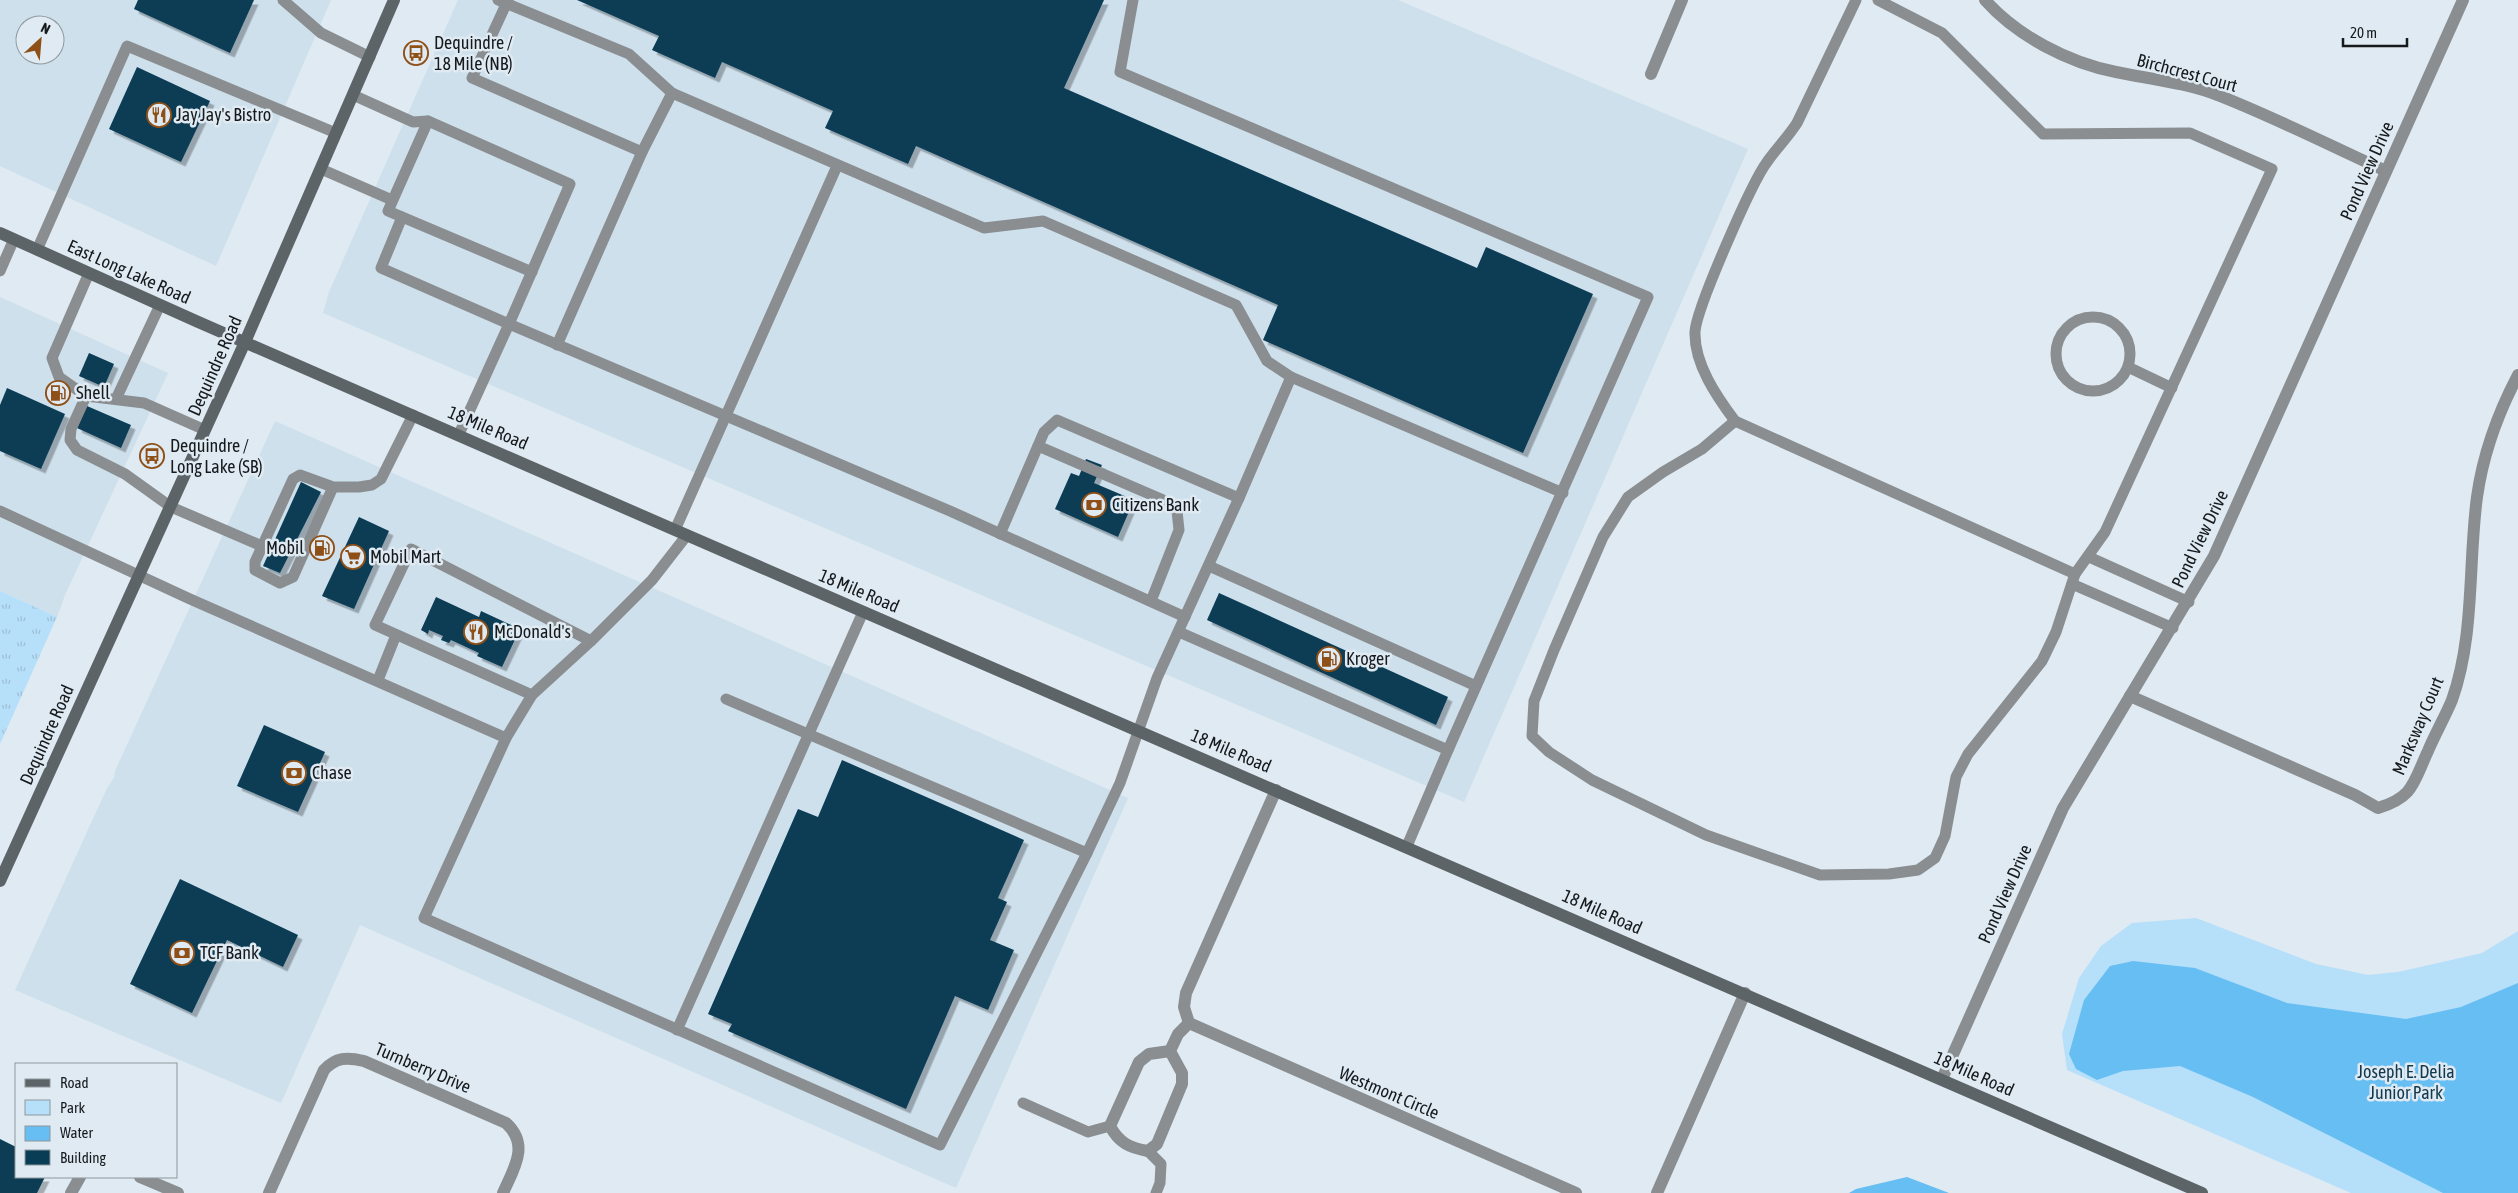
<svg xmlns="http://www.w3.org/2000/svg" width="2518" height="1193" font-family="'Asap Condensed',sans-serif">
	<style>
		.built { fill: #cee0ec; fill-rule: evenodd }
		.grass { fill: url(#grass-tufts) }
		.park { fill: #b6dffa }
		.water { fill: #67bef2 }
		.building { fill: #093c55; filter: url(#shadow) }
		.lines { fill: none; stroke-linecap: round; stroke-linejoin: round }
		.lane { stroke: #8a8e91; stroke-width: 11 }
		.street { stroke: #8a8e91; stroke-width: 12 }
		.secondary { stroke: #5d6468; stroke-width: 12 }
		.labels { text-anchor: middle; stroke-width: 5; stroke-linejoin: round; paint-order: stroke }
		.poi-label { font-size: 18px; fill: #161a1d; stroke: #dfeaf2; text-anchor: start }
		.street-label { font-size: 18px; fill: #161a1d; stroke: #dfeaf2 }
		.park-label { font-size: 18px; fill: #12384e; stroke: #dfeaf2 }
	</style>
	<defs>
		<pattern id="grass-tufts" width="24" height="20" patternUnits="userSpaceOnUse" patternTransform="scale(1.25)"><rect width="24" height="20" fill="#b6dffa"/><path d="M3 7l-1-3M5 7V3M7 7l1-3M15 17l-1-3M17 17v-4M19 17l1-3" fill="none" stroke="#9cbfd6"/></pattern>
		<filter id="shadow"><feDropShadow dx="4.5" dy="4.5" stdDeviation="0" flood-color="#0004"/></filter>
	</defs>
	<rect width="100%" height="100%" fill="#dfeaf2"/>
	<!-- built -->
	<g class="built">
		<path d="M0,0H331L216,266L0,166ZM25,25H55V55H25Z"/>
		<polygon points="458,0 1398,0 1748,149 1464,802 323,313 329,292"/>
		<polygon points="0,297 168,373 65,595 57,617 0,591"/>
		<polygon points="275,421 1128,798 956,1188 360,925 281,1103 15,990 107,788 114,778 115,771"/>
	</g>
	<!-- grass -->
	<polygon class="grass" points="0,591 57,617 0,744"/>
	<!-- park -->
	<polygon class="park" points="2196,918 2316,964 2368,975 2398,972 2482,953 2518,931 2518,1193 2351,1193 2067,1070 2062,1034 2079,978 2101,946 2132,923"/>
	<!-- water -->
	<g class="water">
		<polygon points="2133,961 2195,968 2287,1003 2406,1019 2461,1007 2518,983 2518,1193 2443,1193 2253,1097 2180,1066 2123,1071 2097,1080 2076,1069 2069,1054 2084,1000 2110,966"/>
		<polygon points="1907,1177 1949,1193 1849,1193 1856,1189"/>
	</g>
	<!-- building -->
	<g class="building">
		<polygon points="138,0 254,0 230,53 134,9"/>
		<polygon points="577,0 1104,0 1064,88 1477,268 1486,247 1593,294 1523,453 1263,340 1278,305 916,146 908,164 825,128 833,111 722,62 715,78 652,50 659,36"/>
		<polygon points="137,67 210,101 181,162 109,129"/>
		<polygon points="89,353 114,364 104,387 79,376"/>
		<polygon points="7,388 65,414 41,469 0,451 0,405"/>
		<polygon points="87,406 131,425 121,448 77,428"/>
		<polygon points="1086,459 1102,465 1094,483 1134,500 1118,537 1055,509 1071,473 1079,476"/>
		<polygon points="301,482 321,492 280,573 263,566"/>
		<polygon points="359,517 389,531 354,609 322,596"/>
		<polygon points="1219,593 1448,697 1436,725 1207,620"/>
		<polygon points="436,597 479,617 481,611 520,629 502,667 477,656 479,653 451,640 449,643 441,640 443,636 429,630 428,634 421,630"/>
		<polygon points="264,725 325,752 298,812 237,786"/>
		<polygon points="842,760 1024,840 998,898 1007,902 990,940 1014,950 988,1010 955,996 906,1109 728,1031 732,1024 708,1014 798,809 818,817"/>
		<polygon points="180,879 298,935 283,967 227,940 192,1013 130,984"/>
		<polygon points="0,1139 16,1147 16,1177 45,1177 37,1193 0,1193"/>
	</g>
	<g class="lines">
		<!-- lane -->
		<g class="lane">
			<polyline points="283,0 321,33 370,57"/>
			<polyline points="508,0 472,78 642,152 557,345"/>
			<polyline points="1133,0 1120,72 1648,297 1448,750"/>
			<path d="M1856,0L1797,123C1788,137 1776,149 1767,162C1752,182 1696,309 1695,332C1694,364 1717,397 1735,421L2075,574"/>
			<polyline points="353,95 413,122 428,121 570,184 509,324 381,268 402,217"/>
			<polyline points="428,121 388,211 532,272"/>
			<polyline points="642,152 672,93"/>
			<polyline points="321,169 392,200"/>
			<polyline points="37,250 127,46 336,133"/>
			<polyline points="0,271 14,239"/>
			<circle cx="2093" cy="354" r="37"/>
			<polyline points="2128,367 2172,388"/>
			<polyline points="1291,377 1563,493"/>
			<polyline points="86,396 59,377 52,358 89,273"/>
			<polyline points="116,399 160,305"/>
			<polyline points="1735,421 1702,449 1663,472 1628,497 1603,537 1554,650 1534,701 1532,736 1549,752 1592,780 1706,835 1820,875 1889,874 1918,870 1935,858 1945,836 1956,777 1968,754 2042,661 2056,632 2075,574 2105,532 2272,169 2190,133 2043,134 1942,33 1878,0"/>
			<polyline points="205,430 144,403 86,396 71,429 70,440 77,450 125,474 171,507 262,546"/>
			<polyline points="459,434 509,324 950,511 1185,617"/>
			<polyline points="1038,446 1161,499 1177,511 1179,530 1151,601"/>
			<polyline points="333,487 293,577 280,583 255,570 255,562 293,479 300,475 333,487 359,487 372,485 381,479 413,415"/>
			<polyline points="0,511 190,599 506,738 424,918 940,1145 1087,853 1120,783 1157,678 1239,498 1291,377 1267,361 1236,305 1043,221 984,228 672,93 629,54 498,0"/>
			<polyline points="675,530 837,166"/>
			<polyline points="1000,534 1044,432 1057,420 1239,498"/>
			<polyline points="2089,557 2189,602"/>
			<polyline points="1209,566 1476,686"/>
			<polyline points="2072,584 2173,628"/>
			<polyline points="1179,632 1448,750 1407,846"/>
			<polyline points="378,680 396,635"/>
			<polyline points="532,695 375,625 411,549 591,641"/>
			<polyline points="726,699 1087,853"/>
			<polyline points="506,738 532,695 591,641 652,580 687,535"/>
			<polyline points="677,1030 863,612"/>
			<polyline points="1023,1103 1088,1132 1110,1126"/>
			<polyline points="1148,1151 1161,1164 1160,1183 1156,1193"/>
		</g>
		<!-- street -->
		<g class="street">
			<path d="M1985,0C2017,36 2069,63 2116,72C2150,79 2188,83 2220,96C2276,118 2331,146 2386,171"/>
			<polyline points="1651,74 1682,0"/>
			<path d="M2130,696L2355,795L2378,808C2414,797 2413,783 2428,751C2435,734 2445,717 2452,700C2475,635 2468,564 2477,497C2483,454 2498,413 2518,375"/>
			<polyline points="1276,790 1186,993 1184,1007 1189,1023 1576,1193"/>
			<path d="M1170,1051L1182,1073V1084L1157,1144L1148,1151C1130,1148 1119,1143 1110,1126L1139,1062L1149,1054L1170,1051L1178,1034L1189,1023"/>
			<polyline points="1942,1079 2063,808 2214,556 2463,0"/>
			<polyline points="140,1177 178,1193"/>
			<polyline points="71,1193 80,1177"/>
			<path d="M269,1193L324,1070C336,1057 347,1057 364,1061L506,1123C530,1145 514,1168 503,1193"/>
			<polyline points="1657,1193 1745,993"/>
		</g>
		<!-- secondary -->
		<g class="secondary">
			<polyline points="0,233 196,321 675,530 2202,1193"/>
			<polyline points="0,881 245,342 394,0"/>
		</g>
	</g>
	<!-- icons -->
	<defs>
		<symbol id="bus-ring" viewBox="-11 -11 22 22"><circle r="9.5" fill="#dfeaf2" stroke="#8f5018" stroke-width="1.5"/><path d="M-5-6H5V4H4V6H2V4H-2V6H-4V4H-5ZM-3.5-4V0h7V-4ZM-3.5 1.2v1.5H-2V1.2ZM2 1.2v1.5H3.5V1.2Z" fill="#8f5018"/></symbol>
		<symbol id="restaurant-ring" viewBox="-11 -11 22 22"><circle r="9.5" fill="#dfeaf2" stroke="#8f5018" stroke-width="1.5"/><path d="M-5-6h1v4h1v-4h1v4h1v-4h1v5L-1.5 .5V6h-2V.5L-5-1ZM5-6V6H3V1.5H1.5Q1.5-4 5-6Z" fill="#8f5018"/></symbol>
		<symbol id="fuel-ring" viewBox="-11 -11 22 22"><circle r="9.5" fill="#dfeaf2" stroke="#8f5018" stroke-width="1.5"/><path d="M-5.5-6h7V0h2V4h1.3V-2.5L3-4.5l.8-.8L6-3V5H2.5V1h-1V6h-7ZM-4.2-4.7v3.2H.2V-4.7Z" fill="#8f5018"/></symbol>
		<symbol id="bank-ring" viewBox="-11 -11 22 22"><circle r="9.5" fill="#dfeaf2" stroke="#8f5018" stroke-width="1.5"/><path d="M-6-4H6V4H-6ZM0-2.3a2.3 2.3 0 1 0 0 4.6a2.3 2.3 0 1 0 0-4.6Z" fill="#8f5018"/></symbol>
		<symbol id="supermarket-ring" viewBox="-11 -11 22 22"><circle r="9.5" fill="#dfeaf2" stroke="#8f5018" stroke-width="1.5"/><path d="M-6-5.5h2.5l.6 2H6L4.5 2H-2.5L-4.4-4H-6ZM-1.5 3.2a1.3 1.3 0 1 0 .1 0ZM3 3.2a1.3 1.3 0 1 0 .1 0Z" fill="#8f5018"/></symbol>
	</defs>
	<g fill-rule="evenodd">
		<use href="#bus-ring" x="402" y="39" width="28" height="28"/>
		<use href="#restaurant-ring" x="145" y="101" width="28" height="28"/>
		<use href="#fuel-ring" x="44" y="379" width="28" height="28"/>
		<use href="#bus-ring" x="138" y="442" width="28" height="28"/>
		<use href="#bank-ring" x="1080" y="491" width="28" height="28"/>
		<use href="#fuel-ring" x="308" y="534" width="28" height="28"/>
		<use href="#supermarket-ring" x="339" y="543" width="28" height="28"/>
		<use href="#restaurant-ring" x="462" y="618" width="28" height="28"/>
		<use href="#fuel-ring" x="1315" y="645" width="28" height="28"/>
		<use href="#bank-ring" x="280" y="759" width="28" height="28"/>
		<use href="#bank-ring" x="168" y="939" width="28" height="28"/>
	</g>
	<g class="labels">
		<!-- poi labels -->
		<g class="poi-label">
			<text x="434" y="49">Dequindre /<tspan x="434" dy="21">18 Mile (NB)</tspan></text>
			<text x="176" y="121">Jay Jay's Bistro</text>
			<text x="76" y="399">Shell</text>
			<text x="170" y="452">Dequindre /<tspan x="170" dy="21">Long Lake (SB)</tspan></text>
			<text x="1112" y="511">Citizens Bank</text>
			<text x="304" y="554" text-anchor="end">Mobil</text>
			<text x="370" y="563">Mobil Mart</text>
			<text x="494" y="638">McDonald's</text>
			<text x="1346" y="665">Kroger</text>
			<text x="312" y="779">Chase</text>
			<text x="200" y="959">TCF Bank</text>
		</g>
		<!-- street labels -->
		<g class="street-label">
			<text transform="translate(2187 73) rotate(15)" y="6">Birchcrest Court</text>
			<text transform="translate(2367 171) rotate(-66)" y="6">Pond View Drive</text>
			<text transform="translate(129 272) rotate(24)" y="6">East Long Lake Road</text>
			<text transform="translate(215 366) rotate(-66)" y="6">Dequindre Road</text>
			<text transform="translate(488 428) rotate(23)" y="6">18 Mile Road</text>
			<text transform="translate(2200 539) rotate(-64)" y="6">Pond View Drive</text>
			<text transform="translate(859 591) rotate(23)" y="6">18 Mile Road</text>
			<text transform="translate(2418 726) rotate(-67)" y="6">Marksway Court</text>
			<text transform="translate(47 735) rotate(-66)" y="6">Dequindre Road</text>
			<text transform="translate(1231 751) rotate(23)" y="6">18 Mile Road</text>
			<text transform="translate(2005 894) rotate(-66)" y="6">Pond View Drive</text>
			<text transform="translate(1602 912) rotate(24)" y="6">18 Mile Road</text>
			<text transform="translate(423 1068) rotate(23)" y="6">Turnberry Drive</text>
			<text transform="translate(1974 1074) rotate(24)" y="6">18 Mile Road</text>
			<text transform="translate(1389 1093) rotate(23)" y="6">Westmont Circle</text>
		</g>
		<!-- park labels -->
		<g class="park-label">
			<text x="2406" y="1078">Joseph E. Delia<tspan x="2406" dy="21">Junior Park</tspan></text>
		</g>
	</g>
	<!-- legend -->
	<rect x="15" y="1063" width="162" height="115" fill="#dfeaf2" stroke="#8f979d"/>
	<rect x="25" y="1079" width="25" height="8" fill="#5d6468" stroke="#8f979d"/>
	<text x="60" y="1088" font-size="15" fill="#161a1d">Road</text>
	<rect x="25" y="1100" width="25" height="15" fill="#b6dffa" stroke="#8f979d"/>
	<text x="60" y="1113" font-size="15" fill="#161a1d">Park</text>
	<rect x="25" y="1126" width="25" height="15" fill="#67bef2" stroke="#8f979d"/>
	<text x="60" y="1138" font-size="15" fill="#161a1d">Water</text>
	<rect x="25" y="1150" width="25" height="15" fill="#093c55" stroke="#8f979d"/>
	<text x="60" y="1163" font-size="15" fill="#161a1d">Building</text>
	<!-- north arrow -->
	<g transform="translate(40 40) rotate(26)"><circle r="24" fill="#dfeaf2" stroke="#8f979d"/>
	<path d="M0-4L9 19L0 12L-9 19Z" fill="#8f5018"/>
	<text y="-8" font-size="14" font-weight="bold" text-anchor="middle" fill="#161a1d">N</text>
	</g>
	<!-- scale -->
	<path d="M2343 38v8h64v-8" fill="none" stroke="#161a1d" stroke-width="2.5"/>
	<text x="2350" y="38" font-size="15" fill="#161a1d" stroke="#dfeaf2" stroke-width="4" paint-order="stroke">20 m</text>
</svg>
